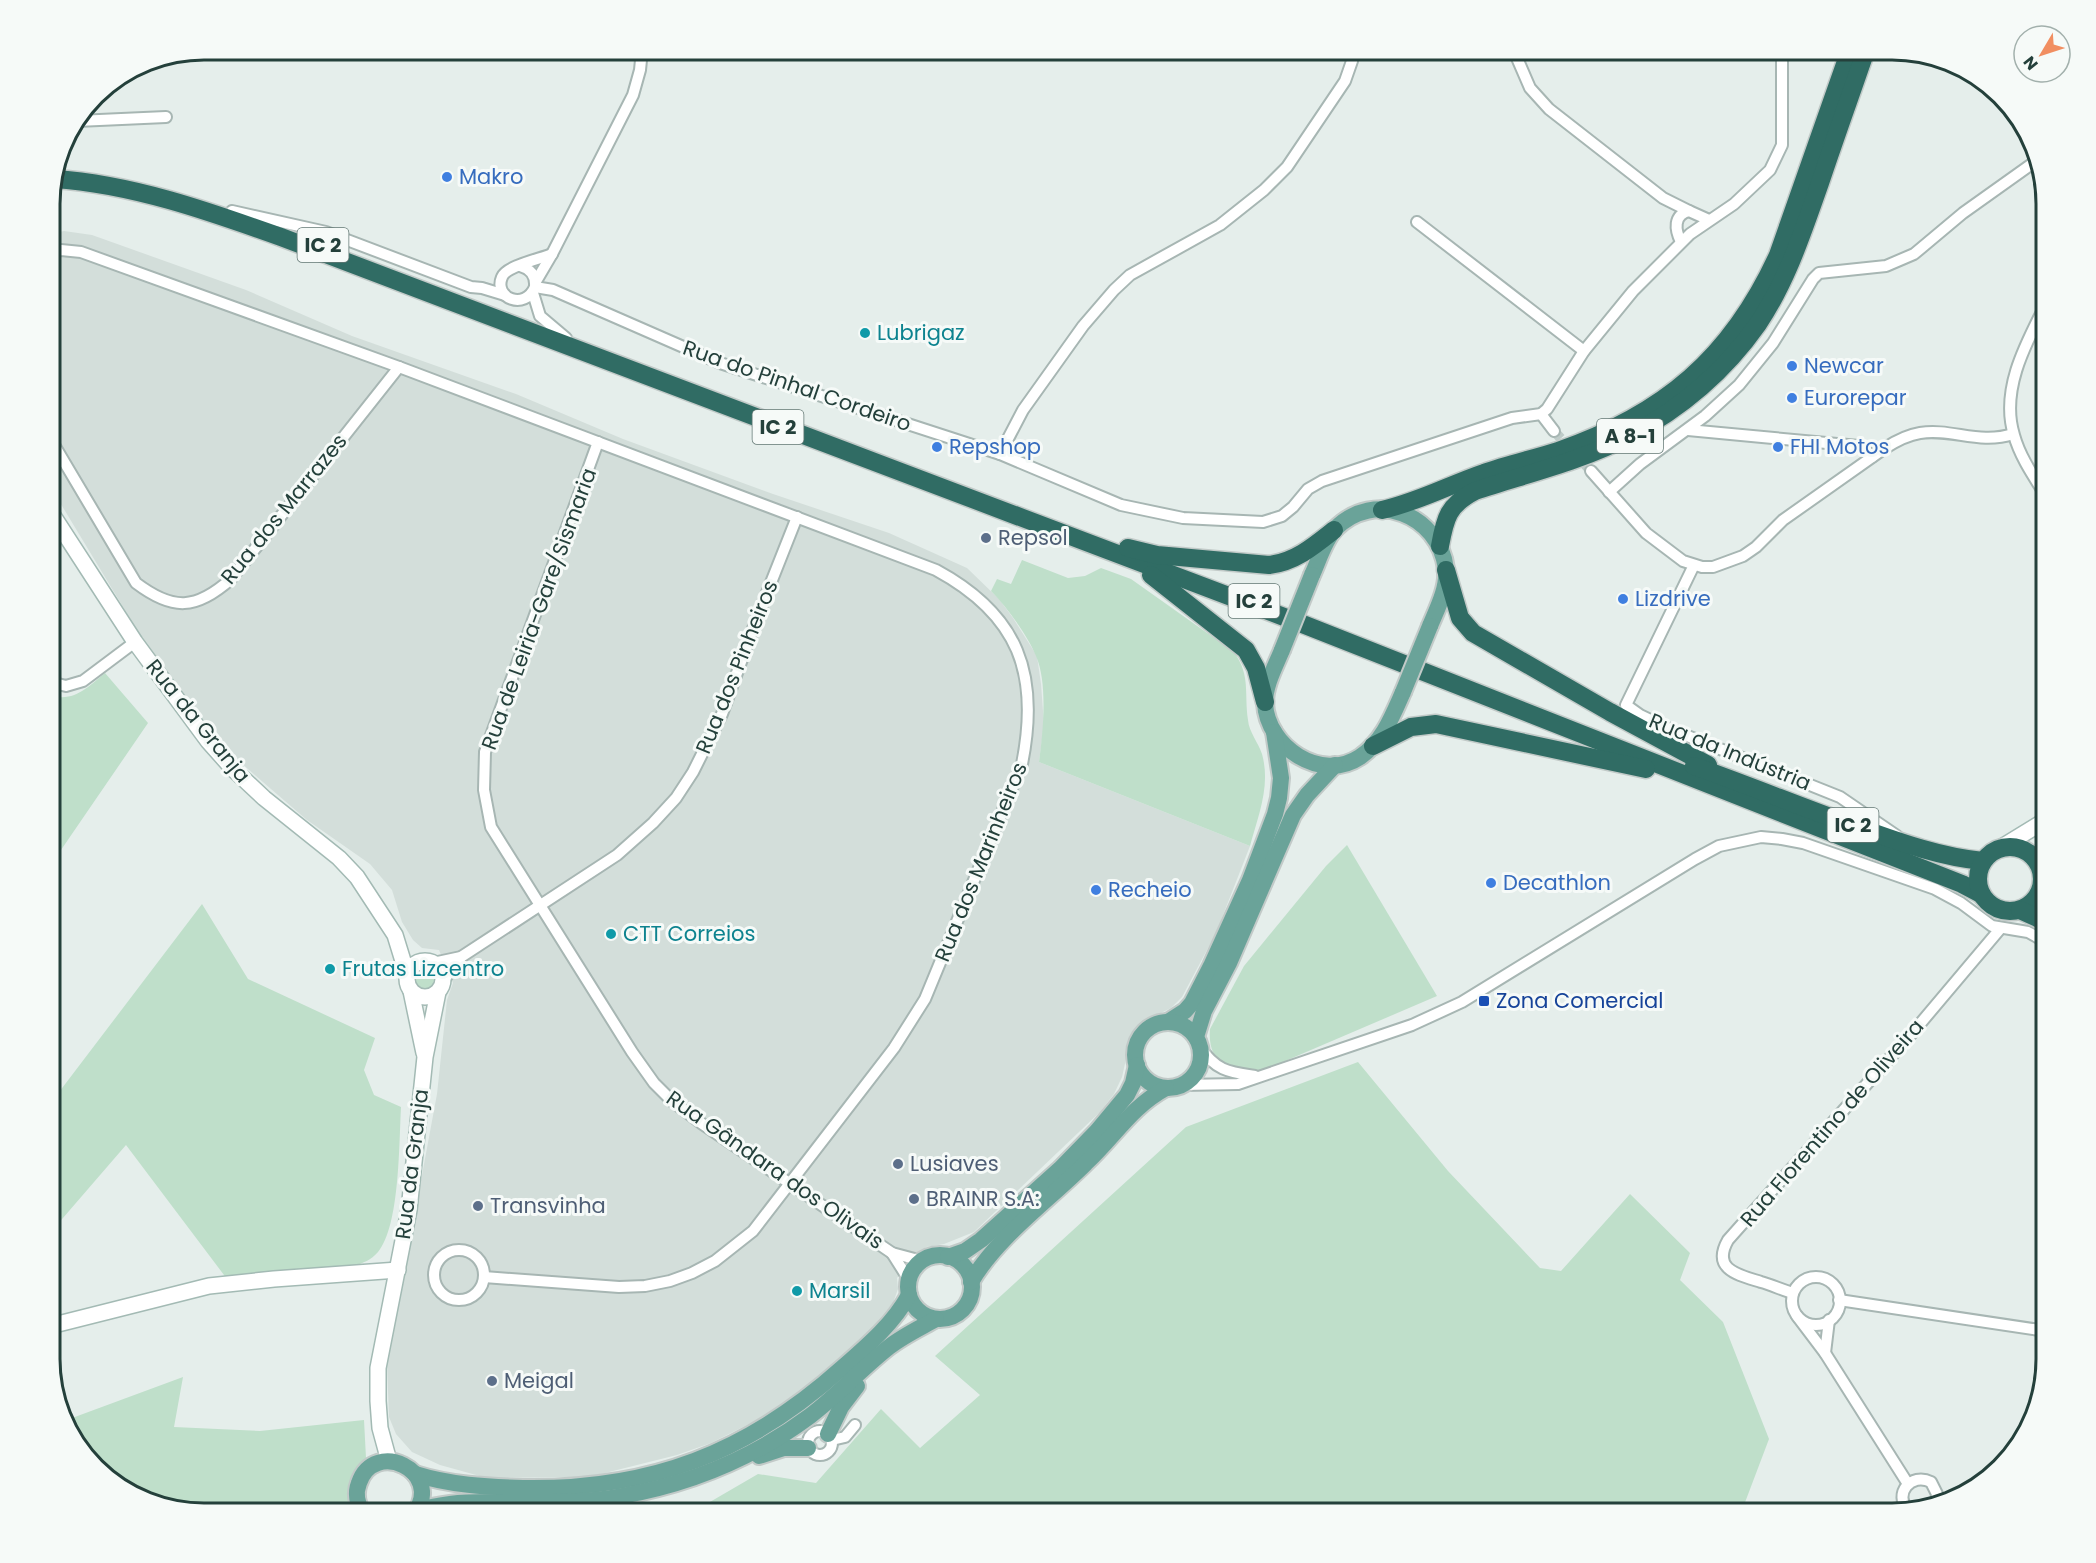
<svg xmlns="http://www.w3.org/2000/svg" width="2096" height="1563" font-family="Poppins,sans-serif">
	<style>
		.built { fill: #d3deda }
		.green { fill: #bfdfca }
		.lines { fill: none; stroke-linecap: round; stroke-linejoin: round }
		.street-tunnel { stroke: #becbc8; stroke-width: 10; stroke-dasharray: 10 5; stroke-linecap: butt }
		.street-casing { stroke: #a7b6b3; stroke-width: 14 }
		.secondary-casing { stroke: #a3bab4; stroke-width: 18 }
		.primary-casing { stroke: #c2cac8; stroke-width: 20 }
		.highway-casing { stroke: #c2cac8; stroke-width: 21 }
		.street { stroke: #fff; stroke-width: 10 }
		.secondary { stroke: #fff; stroke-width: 15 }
		.primary { stroke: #6aa399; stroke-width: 16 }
		.highway { stroke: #306c64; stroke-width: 18 }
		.primary-bridge-casing { stroke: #c2cac8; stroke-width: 20; stroke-linecap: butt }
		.primary-bridge { stroke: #6aa399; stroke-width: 16 }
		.shop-dot { fill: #3f7fe0; stroke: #f6faf8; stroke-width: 2 }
		.culture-dot { fill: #0f9aa8; stroke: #f6faf8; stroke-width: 2 }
		.service-dot { fill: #5c6f8a; stroke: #f6faf8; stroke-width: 2 }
		.transit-dot { fill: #1a4fb4; stroke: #f6faf8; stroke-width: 2 }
		.labels { text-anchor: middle; stroke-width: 6; stroke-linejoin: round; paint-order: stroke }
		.shield { fill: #f6faf8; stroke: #637874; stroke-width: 1.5 }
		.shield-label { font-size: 20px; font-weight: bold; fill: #24403b }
		.shop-label { font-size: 21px; fill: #366cbe; stroke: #f6faf8; text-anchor: start }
		.culture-label { font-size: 21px; fill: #0d838f; stroke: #f6faf8; text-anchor: start }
		.street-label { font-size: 21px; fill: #24403b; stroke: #f6faf8 }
		.service-label { font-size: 21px; fill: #4e5e75; stroke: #f6faf8; text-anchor: start }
		.transit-label { font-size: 21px; fill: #164399; stroke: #f6faf8; text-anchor: start }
		.rim { fill: none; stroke: #24403b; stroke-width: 3 }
	</style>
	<rect width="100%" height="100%" fill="#e5eeeb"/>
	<!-- built -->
	<polygon class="built" points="64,231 92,235 246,290 352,336 516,394 623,439 773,494 889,533 967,568 999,599 1013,618 1037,656 1041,684 1044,725 1039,762 1250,846 1216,933 1182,997 1171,1008 1145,1021 1136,1030 1130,1041 1122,1077 1114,1094 1100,1112 974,1232 944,1244 926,1247 897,1278 898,1289 893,1303 869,1331 820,1376 784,1403 753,1422 711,1443 677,1455 589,1477 487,1478 440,1465 412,1452 396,1434 389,1417 387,1364 437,1094 447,1000 453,983 439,950 422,948 413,940 402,922 392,890 370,864 307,820 271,789 240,762 198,713 143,640 50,486 50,234"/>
	<!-- green -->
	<g class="green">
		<path d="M1022,560L1068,578L1085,576L1101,568L1131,579L1234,652C1251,676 1244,693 1248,720C1249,732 1258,742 1262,754C1271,786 1258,816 1250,846L1039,762C1043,733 1048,683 1036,656C1028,636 1006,606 991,591L997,579L1011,584Z"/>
		<path d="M105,673L148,723L50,866V701L53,696C75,702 90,685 105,673Z"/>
		<path d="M1347,845L1437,996L1262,1071C1231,1073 1207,1065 1210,1029L1244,966L1326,866Z"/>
		<path d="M202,904L248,979L375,1038L364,1070L374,1095L401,1107C399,1143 400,1226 378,1252C371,1260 363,1263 354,1266L227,1279L126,1145L50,1233V1104Z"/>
		<circle cx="424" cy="980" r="10"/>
		<polygon points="1358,1062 1448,1171 1540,1268 1561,1271 1630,1194 1690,1253 1680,1280 1723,1322 1769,1439 1741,1513 691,1513 758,1474 816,1483 881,1409 920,1448 980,1395 935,1356 1186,1127"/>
		<path d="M183,1377L174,1427L260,1431L364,1420L366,1458C350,1472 342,1496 355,1513H204L154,1505L110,1481L66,1427L64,1421Z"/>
	</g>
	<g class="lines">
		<!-- street-tunnel -->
		<polyline class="street-tunnel" points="1554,431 1591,471"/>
		<defs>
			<g id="street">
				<polyline points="1517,58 1530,88 1549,109 1663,198 1689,211"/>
				<polyline points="77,121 166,117"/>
				<polyline points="232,211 326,232 471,287 482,288 505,295"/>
				<polyline points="1417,222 1584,351"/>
				<path d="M1681,242C1675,230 1673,215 1689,211L1709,220"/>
				<path d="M50,252L61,250L81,252L399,367L936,570C1019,615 1040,674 1022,764L925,999L894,1048L753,1231L715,1261L692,1273L670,1281L645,1286L619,1287L484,1277"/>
				<path d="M520,266C531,269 536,276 535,287C525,311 493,298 502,277C506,266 540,259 552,254"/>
				<polyline points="535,283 552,254 633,95 640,70 642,50"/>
				<polyline points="535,287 553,290 720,363 1000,454 1121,505 1183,518 1263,522 1282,516 1293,507 1308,489 1322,481 1512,418 1541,414 1547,409 1584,351 1633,291 1690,234 1734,204 1770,170 1782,145 1782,60 1784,50"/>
				<polyline points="533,293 540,316 566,338"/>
				<path d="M2046,304C2026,343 2000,390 2014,435C2020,457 2034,477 2046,496"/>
				<polyline points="1541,414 1554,431"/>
				<polyline points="1688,430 1859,446 1865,449 1872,457"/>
				<path d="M50,438L136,583C173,611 196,610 231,579L399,367"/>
				<polyline points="598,442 485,752 484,790 491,827 632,1052 654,1083 673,1102 701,1123 892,1253 922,1261"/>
				<polyline points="1000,454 1023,410 1083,326 1114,290 1130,275 1220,225 1264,190 1287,167 1345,81 1352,61 1353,50"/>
				<path d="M1591,471L1646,533L1683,561L1702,567H1713L1743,556L1756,547L1783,520L1885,448C1896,441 1907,435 1920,433C1952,428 1979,445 2013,434"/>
				<polyline points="1609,492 1640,464 1705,416 1739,385 1773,343 1813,279 1819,273 1886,266 1914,254 1963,213 2036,161"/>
				<polyline points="1694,565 1626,705 1640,715 1665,727 1840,797 1897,836"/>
				<polyline points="50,682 66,686 83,681 135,642"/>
				<polyline points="433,963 461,957 617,855 653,823 676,798 693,772 722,714 757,618 797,517"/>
				<polyline points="443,981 461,957"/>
				<path d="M1200,1047C1216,1071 1229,1072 1255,1076"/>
				<polyline points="1182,1085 1238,1084 1412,1025 1462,1002 1695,859 1719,846 1761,837 1782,839 1803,843 1935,889 1961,903 1992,926 2028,932 2046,942"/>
				<circle cx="459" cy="1275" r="25"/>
				<polyline points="892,1253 909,1280"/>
				<circle cx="1816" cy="1301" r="24"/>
				<path d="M1793,1293C1782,1290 1772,1285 1761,1282C1739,1275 1711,1270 1728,1240L1914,1031L2000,929"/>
				<polyline points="1839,1300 2046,1331"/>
				<polyline points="1797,1316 1825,1353 1908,1484"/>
				<polyline points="1825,1353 1829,1320"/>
				<circle cx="820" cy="1443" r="12"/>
				<polyline points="832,1440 845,1437 855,1425"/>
				<path d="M1908,1510C1893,1494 1911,1472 1931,1482L1937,1494L1936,1503"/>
			</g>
			<g id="secondary">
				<polyline points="50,511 135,642 208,741 232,768 264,798 339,858 357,877 395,935 407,974"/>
				<polyline points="2002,847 2046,820"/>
				<polyline points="2040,865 2046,848"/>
				<circle cx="425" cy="979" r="18"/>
				<polyline points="411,991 424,1053"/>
				<polyline points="50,1326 209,1286 274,1279 398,1270"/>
				<polyline points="389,1461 380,1428 378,1401 378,1368 409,1210 425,1057 438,992"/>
			</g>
			<g id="primary">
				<path d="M1312,575C1319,560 1324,541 1335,529C1374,489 1439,514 1446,569C1448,588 1437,609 1430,626"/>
				<path d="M1282,650C1275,667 1265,685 1265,703C1267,747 1321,783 1360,757C1383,741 1392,717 1403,692"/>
				<polyline points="1168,1022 1185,1011 1192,1003 1211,966 1250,880 1275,814 1279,798 1281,778 1274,732"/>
				<circle cx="1168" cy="1055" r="33"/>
				<polyline points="1196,1037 1204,1011 1229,963 1293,815 1307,795 1335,765"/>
				<circle cx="940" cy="1287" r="32"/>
				<polyline points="948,1257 965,1251 981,1240 1060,1169 1097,1131 1127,1095 1133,1083 1137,1065"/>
				<path d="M971,1282C997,1237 1049,1200 1086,1163C1115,1136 1131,1107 1166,1088"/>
				<polyline points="828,1434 841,1407 857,1386"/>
				<polyline points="759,1456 784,1448 808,1448"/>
				<path d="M415,1474C450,1485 486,1487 523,1488C651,1490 747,1453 842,1368C867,1346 893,1324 909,1295"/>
				<path d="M418,1510C431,1507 445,1504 458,1503C513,1500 568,1506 622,1496C690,1484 755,1457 810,1416C838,1395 861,1369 889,1347C903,1336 920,1328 936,1319"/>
				<path d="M363,1513C357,1504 355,1493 359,1483C374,1438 444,1471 415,1513"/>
			</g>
			<g id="highway">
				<path d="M54,179C132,184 208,211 281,237L1305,625L1962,884L1981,894"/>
				<path d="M1382,510C1418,502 1449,485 1484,473C1508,464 1534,459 1558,451C1664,414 1731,358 1778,255L1850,50"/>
				<path d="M1440,546C1445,518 1448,505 1475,491C1526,474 1582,461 1629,436C1680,409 1725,371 1758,324C1787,281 1803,231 1820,183C1835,138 1851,94 1866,50"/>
				<path d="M1128,548L1157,555L1269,565C1295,562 1314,546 1334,530"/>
				<polyline points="1446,570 1460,618 1473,633 1610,712 1708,765"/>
				<polyline points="1151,575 1246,650 1256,668 1265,702"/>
				<polyline points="1373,746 1411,727 1436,724 1646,769"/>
				<path d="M1694,766C1751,786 1806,809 1863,829C1902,843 1941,857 1983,861"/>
				<circle cx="2010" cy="879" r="32"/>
				<polyline points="2020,910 2046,922"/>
			</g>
		</defs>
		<!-- street casing -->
		<use href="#street" class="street-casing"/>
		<!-- secondary casing -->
		<use href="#secondary" class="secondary-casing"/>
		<!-- primary casing -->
		<use href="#primary" class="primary-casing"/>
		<!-- highway casing -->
		<use href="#highway" class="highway-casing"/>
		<!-- street -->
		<use href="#street" class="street"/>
		<!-- secondary -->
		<use href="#secondary" class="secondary"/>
		<!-- primary -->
		<use href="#primary" class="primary"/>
		<!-- highway -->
		<use href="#highway" class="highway"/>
		<defs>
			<g id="primary-bridge">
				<polyline points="1282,650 1312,575"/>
				<polyline points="1403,692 1430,626"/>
			</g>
		</defs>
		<!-- primary-bridge casing -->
		<use href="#primary-bridge" class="primary-bridge-casing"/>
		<!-- primary-bridge -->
		<use href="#primary-bridge" class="primary-bridge"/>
	</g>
	<!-- markers -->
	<g class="shop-dot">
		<circle cx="447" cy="177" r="6"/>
		<circle cx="1792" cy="366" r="6"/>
		<circle cx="1792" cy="398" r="6"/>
		<circle cx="937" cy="447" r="6"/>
		<circle cx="1778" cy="447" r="6"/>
		<circle cx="1623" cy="599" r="6"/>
		<circle cx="1491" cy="883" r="6"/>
		<circle cx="1096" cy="890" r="6"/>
	</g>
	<g class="culture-dot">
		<circle cx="865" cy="333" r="6"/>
		<circle cx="611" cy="934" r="6"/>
		<circle cx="330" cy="969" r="6"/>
		<circle cx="797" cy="1291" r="6"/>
	</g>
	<g class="service-dot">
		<circle cx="986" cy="538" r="6"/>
		<circle cx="898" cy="1164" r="6"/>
		<circle cx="914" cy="1199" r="6"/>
		<circle cx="478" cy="1206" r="6"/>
		<circle cx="492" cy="1381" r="6"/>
	</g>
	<rect class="transit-dot" x="1478" y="995" width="12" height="12" rx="3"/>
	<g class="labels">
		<!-- shield labels -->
		<g class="shield">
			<rect x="297.5" y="228" width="51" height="34" rx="4.5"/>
			<rect x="752.5" y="410" width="51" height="34" rx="4.5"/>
			<rect x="1597" y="419" width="66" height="34" rx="4.5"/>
			<rect x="1228.5" y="584" width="51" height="34" rx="4.5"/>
			<rect x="1827.5" y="808" width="51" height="34" rx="4.5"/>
		</g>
		<g class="shield-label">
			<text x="323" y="252">IC 2</text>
			<text x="778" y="434">IC 2</text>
			<text x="1630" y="443">A 8-1</text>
			<text x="1254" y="608">IC 2</text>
			<text x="1853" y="832">IC 2</text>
		</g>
		<!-- shop labels -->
		<g class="shop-label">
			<text x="459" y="184">Makro</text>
			<text x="1804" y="373">Newcar</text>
			<text x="1804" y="405">Eurorepar</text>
			<text x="949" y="454">Repshop</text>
			<text x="1790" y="454">FHI Motos</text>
			<text x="1635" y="606">Lizdrive</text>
			<text x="1503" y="890">Decathlon</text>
			<text x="1108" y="897">Recheio</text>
		</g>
		<!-- culture labels -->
		<g class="culture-label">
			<text x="877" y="340">Lubrigaz</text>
			<text x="623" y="941">CTT Correios</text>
			<text x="342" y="976">Frutas Lizcentro</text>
			<text x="809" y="1298">Marsil</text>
		</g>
		<!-- street labels -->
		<g class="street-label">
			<text transform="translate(797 386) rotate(19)" y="7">Rua do Pinhal Cordeiro</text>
			<text transform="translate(284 509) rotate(-51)" y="7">Rua dos Marrazes</text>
			<text transform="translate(539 609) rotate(-70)" y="7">Rua de Leiria-Gare/Sismaria</text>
			<text transform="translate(737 667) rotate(-68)" y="7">Rua dos Pinheiros</text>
			<text transform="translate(198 721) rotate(51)" y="7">Rua da Granja</text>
			<text transform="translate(1730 752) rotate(22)" y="7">Rua da Indústria</text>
			<text transform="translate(981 862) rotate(-68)" y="7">Rua dos Marinheiros</text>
			<text transform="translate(1832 1123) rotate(-49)" y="7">Rua Florentino de Oliveira</text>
			<text transform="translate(412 1164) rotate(-83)" y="7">Rua da Granja</text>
			<text transform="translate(775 1170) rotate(35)" y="7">Rua Gândara dos Olivais</text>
		</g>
		<!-- service labels -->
		<g class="service-label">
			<text x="998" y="545">Repsol</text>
			<text x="910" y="1171">Lusiaves</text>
			<text x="926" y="1206">BRAINR S.A:</text>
			<text x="490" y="1213">Transvinha</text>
			<text x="504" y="1388">Meigal</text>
		</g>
		<!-- transit labels -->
		<g class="transit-label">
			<text x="1496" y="1008">Zona Comercial</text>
		</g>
	</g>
	<!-- crop -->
	<path d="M0 0H2096V1563H0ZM204 60H1892A144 144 0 0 1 2036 204V1359A144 144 0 0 1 1892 1503H204A144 144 0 0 1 60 1359V204A144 144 0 0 1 204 60Z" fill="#f6faf8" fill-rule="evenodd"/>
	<path class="rim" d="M204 60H1892A144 144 0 0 1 2036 204V1359A144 144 0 0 1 1892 1503H204A144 144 0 0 1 60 1359V204A144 144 0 0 1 204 60Z"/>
	<!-- north arrow -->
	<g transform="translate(2042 54) rotate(231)"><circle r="28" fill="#f6faf8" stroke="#a2b0ac" stroke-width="1.5"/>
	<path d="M0-4.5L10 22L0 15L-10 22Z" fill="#f18e61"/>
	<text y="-9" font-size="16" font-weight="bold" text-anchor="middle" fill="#24403b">N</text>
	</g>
</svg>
